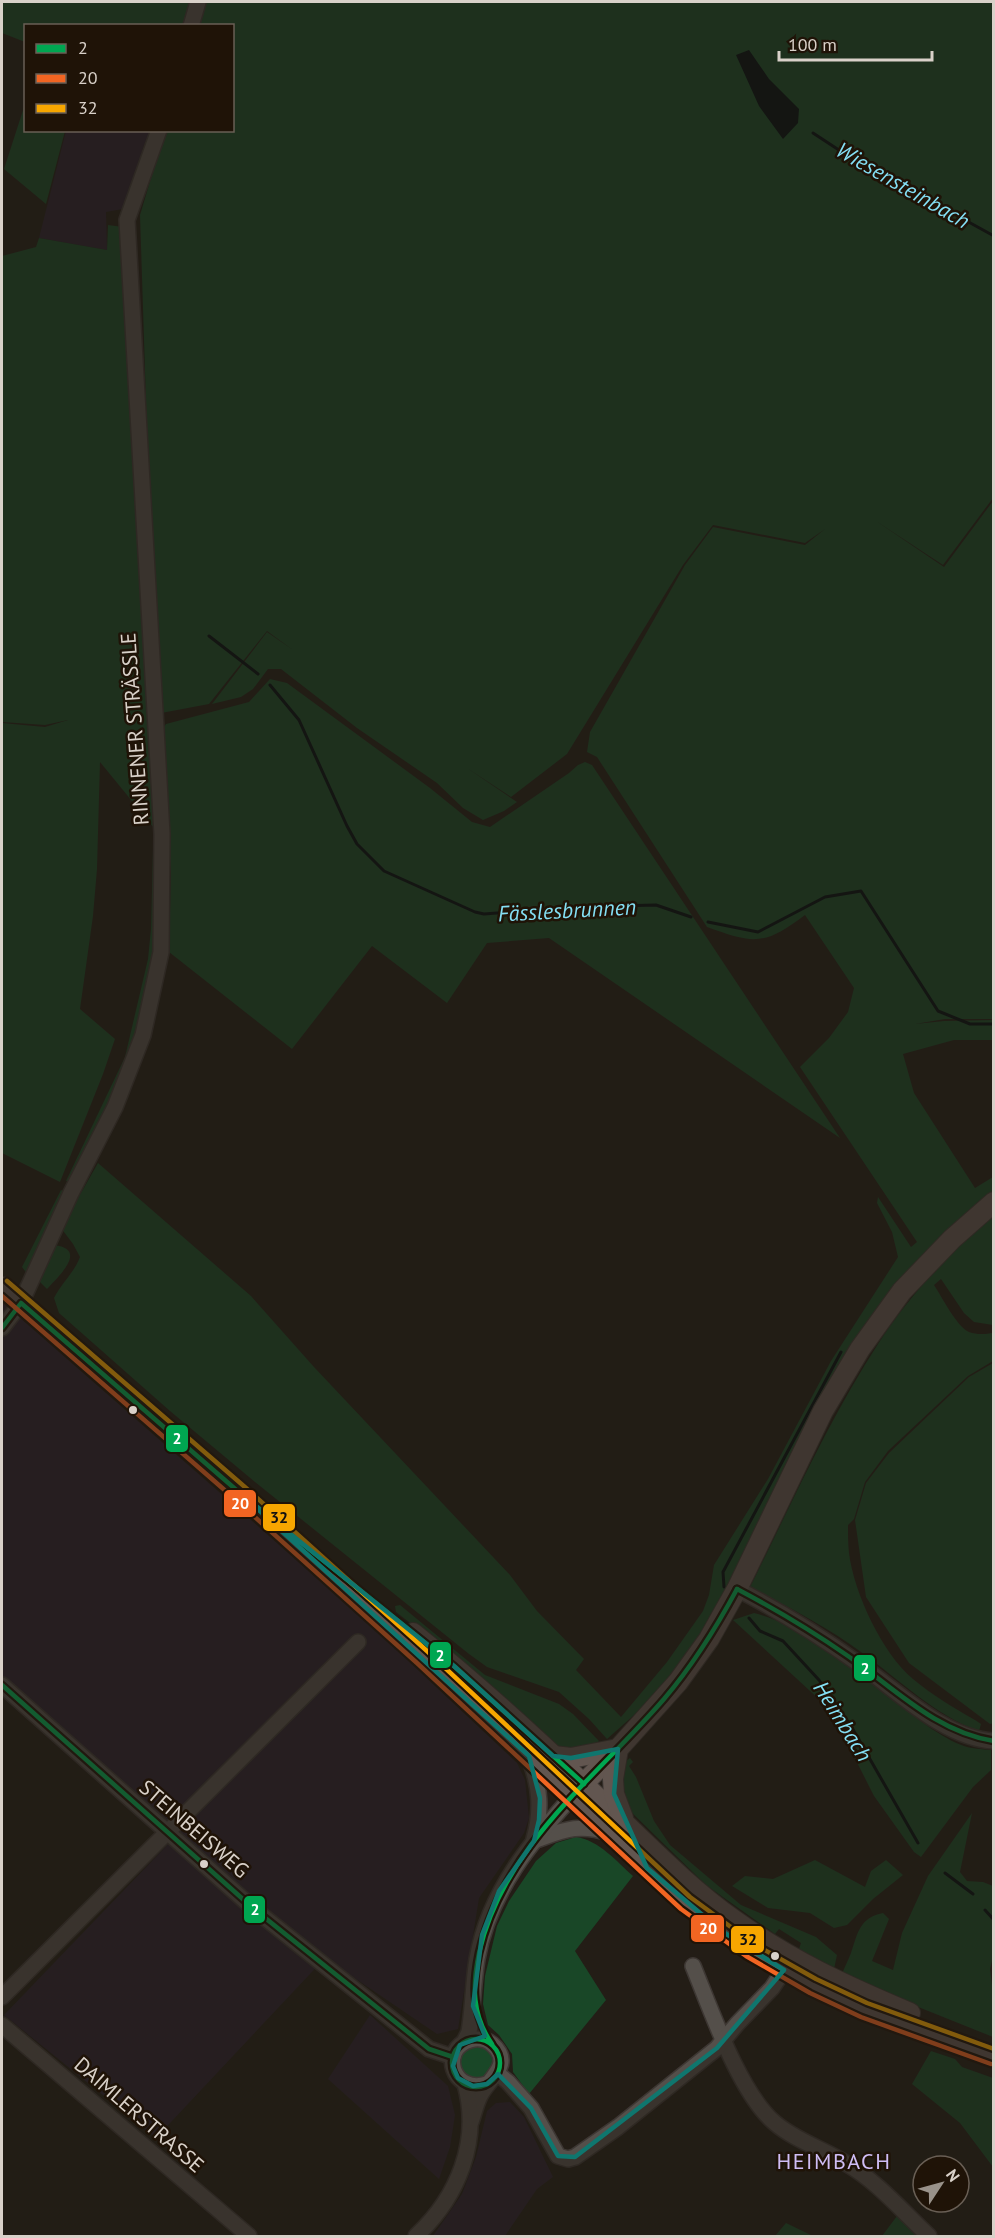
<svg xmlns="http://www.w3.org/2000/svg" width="995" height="2238" font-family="'PT Sans',sans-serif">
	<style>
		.commercial { fill: #2a212d }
		.green { fill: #194727 }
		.water { fill: #030c0f }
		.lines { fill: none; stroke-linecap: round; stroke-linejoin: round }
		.stream { stroke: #030c0f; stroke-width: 3 }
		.minor-casing { stroke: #3d3733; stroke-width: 18 }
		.major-casing { stroke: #3d3733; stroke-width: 22 }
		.minor { stroke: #544f4a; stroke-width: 15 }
		.major { stroke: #625650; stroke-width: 20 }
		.bus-1-casing { stroke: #1f1307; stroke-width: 9 }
		.bus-2-casing { stroke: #1f1307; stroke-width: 9 }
		.bus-3-casing { stroke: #1f1307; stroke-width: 9 }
		.bus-1 { stroke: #00a651; stroke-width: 4.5 }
		.bus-2 { stroke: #f26522; stroke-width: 4.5 }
		.bus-3 { stroke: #f7a600; stroke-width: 4.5 }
		.marked { fill: none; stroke: #0f766e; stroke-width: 4.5; stroke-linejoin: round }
		.bus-dot { fill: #d9d1c9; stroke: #1f1307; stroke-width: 2 }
		.labels { text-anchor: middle; stroke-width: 5; stroke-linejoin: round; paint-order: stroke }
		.street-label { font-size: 21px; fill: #d9d1c9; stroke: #1f1307 }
		.water-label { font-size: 22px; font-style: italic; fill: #84dff4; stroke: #1f1307 }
		.neighbourhood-label { font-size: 22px; letter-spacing: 1.5px; fill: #cfbdf5; stroke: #1f1307 }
		.line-badge { stroke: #1f1307; stroke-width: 2 }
		.badge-label { font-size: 16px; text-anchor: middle; font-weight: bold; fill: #fff }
		.pale-badge-label { font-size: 16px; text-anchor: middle; font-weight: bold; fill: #111 }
	</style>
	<rect width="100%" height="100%" fill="#231d16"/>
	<!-- commercial -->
	<g class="commercial">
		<polygon points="66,131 150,131 143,148 128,208 106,212 107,250 39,238"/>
		<polygon points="2,1302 365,1620 517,1763 525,1780 529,1818 524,1833 479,1898 458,2029 437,2034 325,1958 156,2138 4,2015 175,1837 2,1688"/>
		<polygon points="370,2015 448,2086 455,2115 450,2147 439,2179 328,2079"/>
		<polygon points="510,2102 524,2117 553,2177 537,2189 505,2236 433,2236 462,2194 476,2157 487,2111 496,2103"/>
	</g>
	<!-- green -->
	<g class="green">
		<polygon points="2,2 196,2 190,25 26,26 25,42 2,33"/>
		<path d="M203,2H993V498L943,565L876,521L944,567L993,501V1019H945L915,1024L944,1021L993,1020V1040H954L903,1054L914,1093L975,1188L993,1177V1195L928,1256L756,1527L716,1608L691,1648L651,1700L607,1739L589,1719L559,1692L487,1667L469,1654L255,1482L170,1411L59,1313L54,1298C62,1282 74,1273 80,1257L73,1244L61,1228L98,1163L251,1296L314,1367L510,1575L537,1611L584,1659L576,1670L621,1717L667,1662L703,1611L709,1595L714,1565L768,1479L831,1361L898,1257L892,1232L877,1203L878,1197L911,1247L917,1242L800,1067L829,1038L848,1012L854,988L805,915C764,946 754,944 707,927L597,757L587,752L590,732L685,565L713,527L805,545L825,529L805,543L713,525L683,565L567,754L511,797L467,768L517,802L504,811L483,820L463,808L437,783L357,728L281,669H268L253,689L241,697L212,704L267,632L293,650L267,631L209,704L156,714L140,215L165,131L232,130V26L196,25Z"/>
		<polygon points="25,104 26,130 65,131 46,204 4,169"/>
		<polygon points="108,225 123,227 154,828 100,762 97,869 93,916 80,1009 115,1039 103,1074 60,1182 2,1153 2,723 45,727 68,720 45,725 2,722 2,256 36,247 39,238 107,250"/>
		<polygon points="270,679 287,683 430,788 472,822 490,827 569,773 578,765 585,762 592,765 840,1138 549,938 487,943 447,1003 372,946 292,1049 169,952 171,873 161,731 166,724 249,702"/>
		<polygon points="156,843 157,939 136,1044 71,1183 66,1181 125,1057 148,959 151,929 153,848"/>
		<polygon points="61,1190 67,1193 28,1275 22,1267"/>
		<path d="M993,1215V1325L974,1322L964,1313L941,1279L934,1285C942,1297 957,1327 969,1332C977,1335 986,1334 993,1333V1361L968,1376L888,1451L865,1482L854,1519L848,1525C848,1534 848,1544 849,1553C854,1593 882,1653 913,1679C932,1695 954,1708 975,1720L981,1724L979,1731C934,1715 900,1680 861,1652C827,1627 788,1607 750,1587C791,1505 828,1421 878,1344C908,1297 951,1251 993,1215Z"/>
		<path d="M54,1245C89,1249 58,1277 47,1289L39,1281Z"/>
		<polygon points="993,1363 994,1723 990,1724 909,1663 866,1597 855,1520 866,1483 889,1453 969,1377"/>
		<polygon points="400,1605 485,1675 559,1704 573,1714 599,1741 593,1746 562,1750 548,1741 441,1647 396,1612 395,1606"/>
		<path d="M754,1613C803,1625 858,1672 898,1703C915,1717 943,1739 964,1746C972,1749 983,1749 991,1750V1770L973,1787L921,1857L914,1852L874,1796L834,1717L822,1702L733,1620Z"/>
		<polygon points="630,1758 633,1762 629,1766 636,1777 654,1821 670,1845 741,1905 816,1937 837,1955 834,1969 799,1949 801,1943 779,1929 775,1934 706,1885 628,1809 620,1791 624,1763"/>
		<path d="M972,1813L960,1872L967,1881L983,1882L993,1886L994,1953L990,1969L993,1993V2037L841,1976C844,1968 848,1961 851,1953C858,1933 859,1918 883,1913L889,1919L872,1961L893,1970L902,1933L928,1876Z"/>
		<path d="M576,1837C599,1840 617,1862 633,1876L575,1951L606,2000L529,2094L513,2072L512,2054L499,2035L488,2025L483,2004L485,1976L497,1926L509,1901L536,1861L556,1843Z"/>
		<polygon points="815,1860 865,1887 871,1871 886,1860 903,1875 873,1899 847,1925 834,1928 810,1913 768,1908 732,1886 745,1876 773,1879"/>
		<path d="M478,2044L494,2053L495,2070L476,2082L461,2072C458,2056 463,2049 478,2044Z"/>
		<polygon points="931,2051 955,2059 962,2067 993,2078 993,2167 960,2123 912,2084"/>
		<polygon points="897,2216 919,2236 882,2236"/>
		<polygon points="786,2223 813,2236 775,2236"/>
	</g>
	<!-- water -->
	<polygon class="water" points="749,50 769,79 799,109 798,123 783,139 759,106 736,55"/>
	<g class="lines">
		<!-- stream -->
		<g class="stream">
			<polyline points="813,133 845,154 994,236"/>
			<polyline points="209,636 258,674"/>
			<polyline points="270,685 299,720 347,826 357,844 384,871 475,912 484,914 576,907 656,905 691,917"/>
			<polyline points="708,922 758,932 825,897 861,891 938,1011 970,1024 994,1024"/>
			<polyline points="724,1587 723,1572 841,1352"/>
			<polyline points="749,1618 760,1631 783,1641 819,1680 851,1726 918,1843"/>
			<polyline points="945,1873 973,1894"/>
			<polyline points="985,1910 994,1920"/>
		</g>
		<defs>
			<g id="minor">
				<polyline points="191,26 198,2"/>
				<polyline points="2,1328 21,1303 71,1193 115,1107 143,1035 161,952 162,834 127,220 159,130"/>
				<path d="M737,1589C780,1611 820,1636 859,1664C898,1691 945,1739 994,1741"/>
				<polyline points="2,1685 254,1909 429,2049 453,2057"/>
				<path d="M530,1760C540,1787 542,1810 534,1839"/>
				<path d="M536,1840C564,1830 579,1823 609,1833"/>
				<path d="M693,1966C711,2010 740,2094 775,2123C796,2141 824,2149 847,2164C878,2182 903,2212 929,2236"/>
				<polyline points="2,1997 358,1642"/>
				<polyline points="2,2025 249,2236"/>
				<path d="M464,2042L469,2032C473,2008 473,1983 477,1959C489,1891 533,1839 578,1790"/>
				<polyline points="498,2074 508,2082 531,2108 558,2156 568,2159 575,2157 618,2127 717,2048 737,2024 772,1988 784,1970"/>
				<path d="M471,2122C474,2113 476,2104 480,2096C488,2079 515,2064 492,2044C486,2039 477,2038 470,2040C439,2049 452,2095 487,2084"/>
				<path d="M416,2236C458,2197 481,2141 465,2084"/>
			</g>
			<g id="major">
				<polyline points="2,1287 241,1494 422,1657 685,1903 750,1950 813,1986 864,2010 994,2057"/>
				<path d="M413,1633C478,1685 539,1741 599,1799C643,1840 685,1885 734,1920C791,1961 846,1986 910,2013"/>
				<polyline points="553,1756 571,1758 618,1749"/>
				<polyline points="590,1777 611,1756"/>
				<polyline points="623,1818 614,1794 613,1779 618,1749 678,1682 709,1639 737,1589 823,1411 860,1349 902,1291 952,1239 994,1202"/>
			</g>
		</defs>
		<!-- minor casing -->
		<use href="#minor" class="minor-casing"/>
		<!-- major casing -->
		<use href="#major" class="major-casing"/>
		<!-- minor -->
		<use href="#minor" class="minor"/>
		<!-- major -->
		<use href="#major" class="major"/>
		<defs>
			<g id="bus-1">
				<polyline points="2,1328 21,1303 241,1494 454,1666 584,1784"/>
				<path d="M737,1589C775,1609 812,1631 848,1656C894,1688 936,1732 994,1741"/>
				<polyline points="2,1685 254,1909 429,2049 453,2057"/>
				<circle cx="476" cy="2063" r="24"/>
				<path d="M492,2044C472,2015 472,1986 479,1953C504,1844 595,1779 664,1699C693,1665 716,1628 737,1589"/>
			</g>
			<polyline id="bus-2" points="2,1296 236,1500 417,1663 681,1909 746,1956 810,1993 861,2017 991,2064"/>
			<polyline id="bus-3" points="7,1281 246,1488 427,1651 690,1897 754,1944 816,1979 867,2003 994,2049"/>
		</defs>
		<!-- bus-1 casing -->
		<use href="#bus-1" class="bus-1-casing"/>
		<!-- bus-2 casing -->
		<use href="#bus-2" class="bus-2-casing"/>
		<!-- bus-3 casing -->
		<use href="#bus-3" class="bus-3-casing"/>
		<!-- bus-1 -->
		<use href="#bus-1" class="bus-1"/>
		<!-- bus-2 -->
		<use href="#bus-2" class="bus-2"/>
		<!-- bus-3 -->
		<use href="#bus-3" class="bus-3"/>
	</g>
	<!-- marked area -->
	<path d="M0 0H995V2238H0ZM241,1494L454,1666L553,1756L571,1758L618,1749L614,1794L647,1868L720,1930L784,1970L717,2048L575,2157L558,2156L531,2108L498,2074L487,2084L473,2086L458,2078L453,2066L460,2045L485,2036L473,2006L482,1935L499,1891L534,1841L539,1820L540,1798L529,1756Z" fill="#231d16" fill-opacity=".55" fill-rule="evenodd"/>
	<path class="marked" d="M241,1494L454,1666L553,1756L571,1758L618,1749L614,1794L647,1868L720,1930L784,1970L717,2048L575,2157L558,2156L531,2108L498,2074L487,2084L473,2086L458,2078L453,2066L460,2045L485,2036L473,2006L482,1935L499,1891L534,1841L539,1820L540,1798L529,1756Z"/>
	<!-- markers -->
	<g class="bus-dot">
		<circle cx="133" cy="1410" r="5"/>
		<circle cx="204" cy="1864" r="5"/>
		<circle cx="775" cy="1956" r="5"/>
	</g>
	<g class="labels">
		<!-- street labels -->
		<g class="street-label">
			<text transform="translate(135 729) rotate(-94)" y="7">RINNENER STRÄSSLE</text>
			<text transform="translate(194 1829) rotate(41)" y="7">STEINBEISWEG</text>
			<text transform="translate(139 2115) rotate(41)" y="7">DAIMLERSTRASSE</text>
		</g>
		<!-- water labels -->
		<g class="water-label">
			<text transform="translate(903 185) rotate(30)" y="8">Wiesensteinbach</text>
			<text transform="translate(567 910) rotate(-3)" y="8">Fässlesbrunnen</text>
			<text transform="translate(843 1721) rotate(58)" y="8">Heimbach</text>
		</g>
		<!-- neighbourhood labels -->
		<g class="neighbourhood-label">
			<text x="834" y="2169">HEIMBACH</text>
		</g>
	</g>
	<g class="line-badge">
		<rect x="165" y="1424" width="24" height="29" rx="6" fill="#00a651"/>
		<rect x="223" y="1489" width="34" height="29" rx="6" fill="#f26522"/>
		<rect x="262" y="1503" width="34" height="29" rx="6" fill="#f7a600"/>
		<rect x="429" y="1641" width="23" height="28" rx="6" fill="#00a651"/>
		<rect x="853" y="1654" width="23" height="28" rx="6" fill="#00a651"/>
		<rect x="243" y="1895" width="23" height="29" rx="6" fill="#00a651"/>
		<rect x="690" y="1914" width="35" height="29" rx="6" fill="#f26522"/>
		<rect x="730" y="1925" width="35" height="29" rx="6" fill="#f7a600"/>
	</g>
	<g class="badge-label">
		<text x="177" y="1444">2</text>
		<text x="240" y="1509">20</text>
		<text x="440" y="1661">2</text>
		<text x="865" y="1674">2</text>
		<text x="255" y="1915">2</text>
		<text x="708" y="1934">20</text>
	</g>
	<g class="pale-badge-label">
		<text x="279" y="1523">32</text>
		<text x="748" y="1945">32</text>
	</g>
	<!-- border -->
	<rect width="995" height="2238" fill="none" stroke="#d9d1c9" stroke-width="6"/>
	<!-- legend -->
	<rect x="24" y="24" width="210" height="108" fill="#1f1307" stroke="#695f55" stroke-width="1.5"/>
	<rect x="36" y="44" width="30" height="9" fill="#00a651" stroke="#695f55" stroke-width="1.5"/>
	<text x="78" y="54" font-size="18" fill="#d9d1c9">2</text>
	<rect x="36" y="74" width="30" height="9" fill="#f26522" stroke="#695f55" stroke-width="1.5"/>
	<text x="78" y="84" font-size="18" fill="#d9d1c9">20</text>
	<rect x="36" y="104" width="30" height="9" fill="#f7a600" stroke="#695f55" stroke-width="1.5"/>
	<text x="78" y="114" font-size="18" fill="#d9d1c9">32</text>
	<!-- north arrow -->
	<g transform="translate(941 2184) rotate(54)"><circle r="28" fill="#1f1307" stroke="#695f55" stroke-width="1.5"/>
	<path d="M0-4.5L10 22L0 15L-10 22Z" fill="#99928a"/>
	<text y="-9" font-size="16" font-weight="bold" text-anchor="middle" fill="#d9d1c9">N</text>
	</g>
	<!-- scale -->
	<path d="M779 51v9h153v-9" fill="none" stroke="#d9d1c9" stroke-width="3"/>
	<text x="788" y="51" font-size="18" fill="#d9d1c9" stroke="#1f1307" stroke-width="4.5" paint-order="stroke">100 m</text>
</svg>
